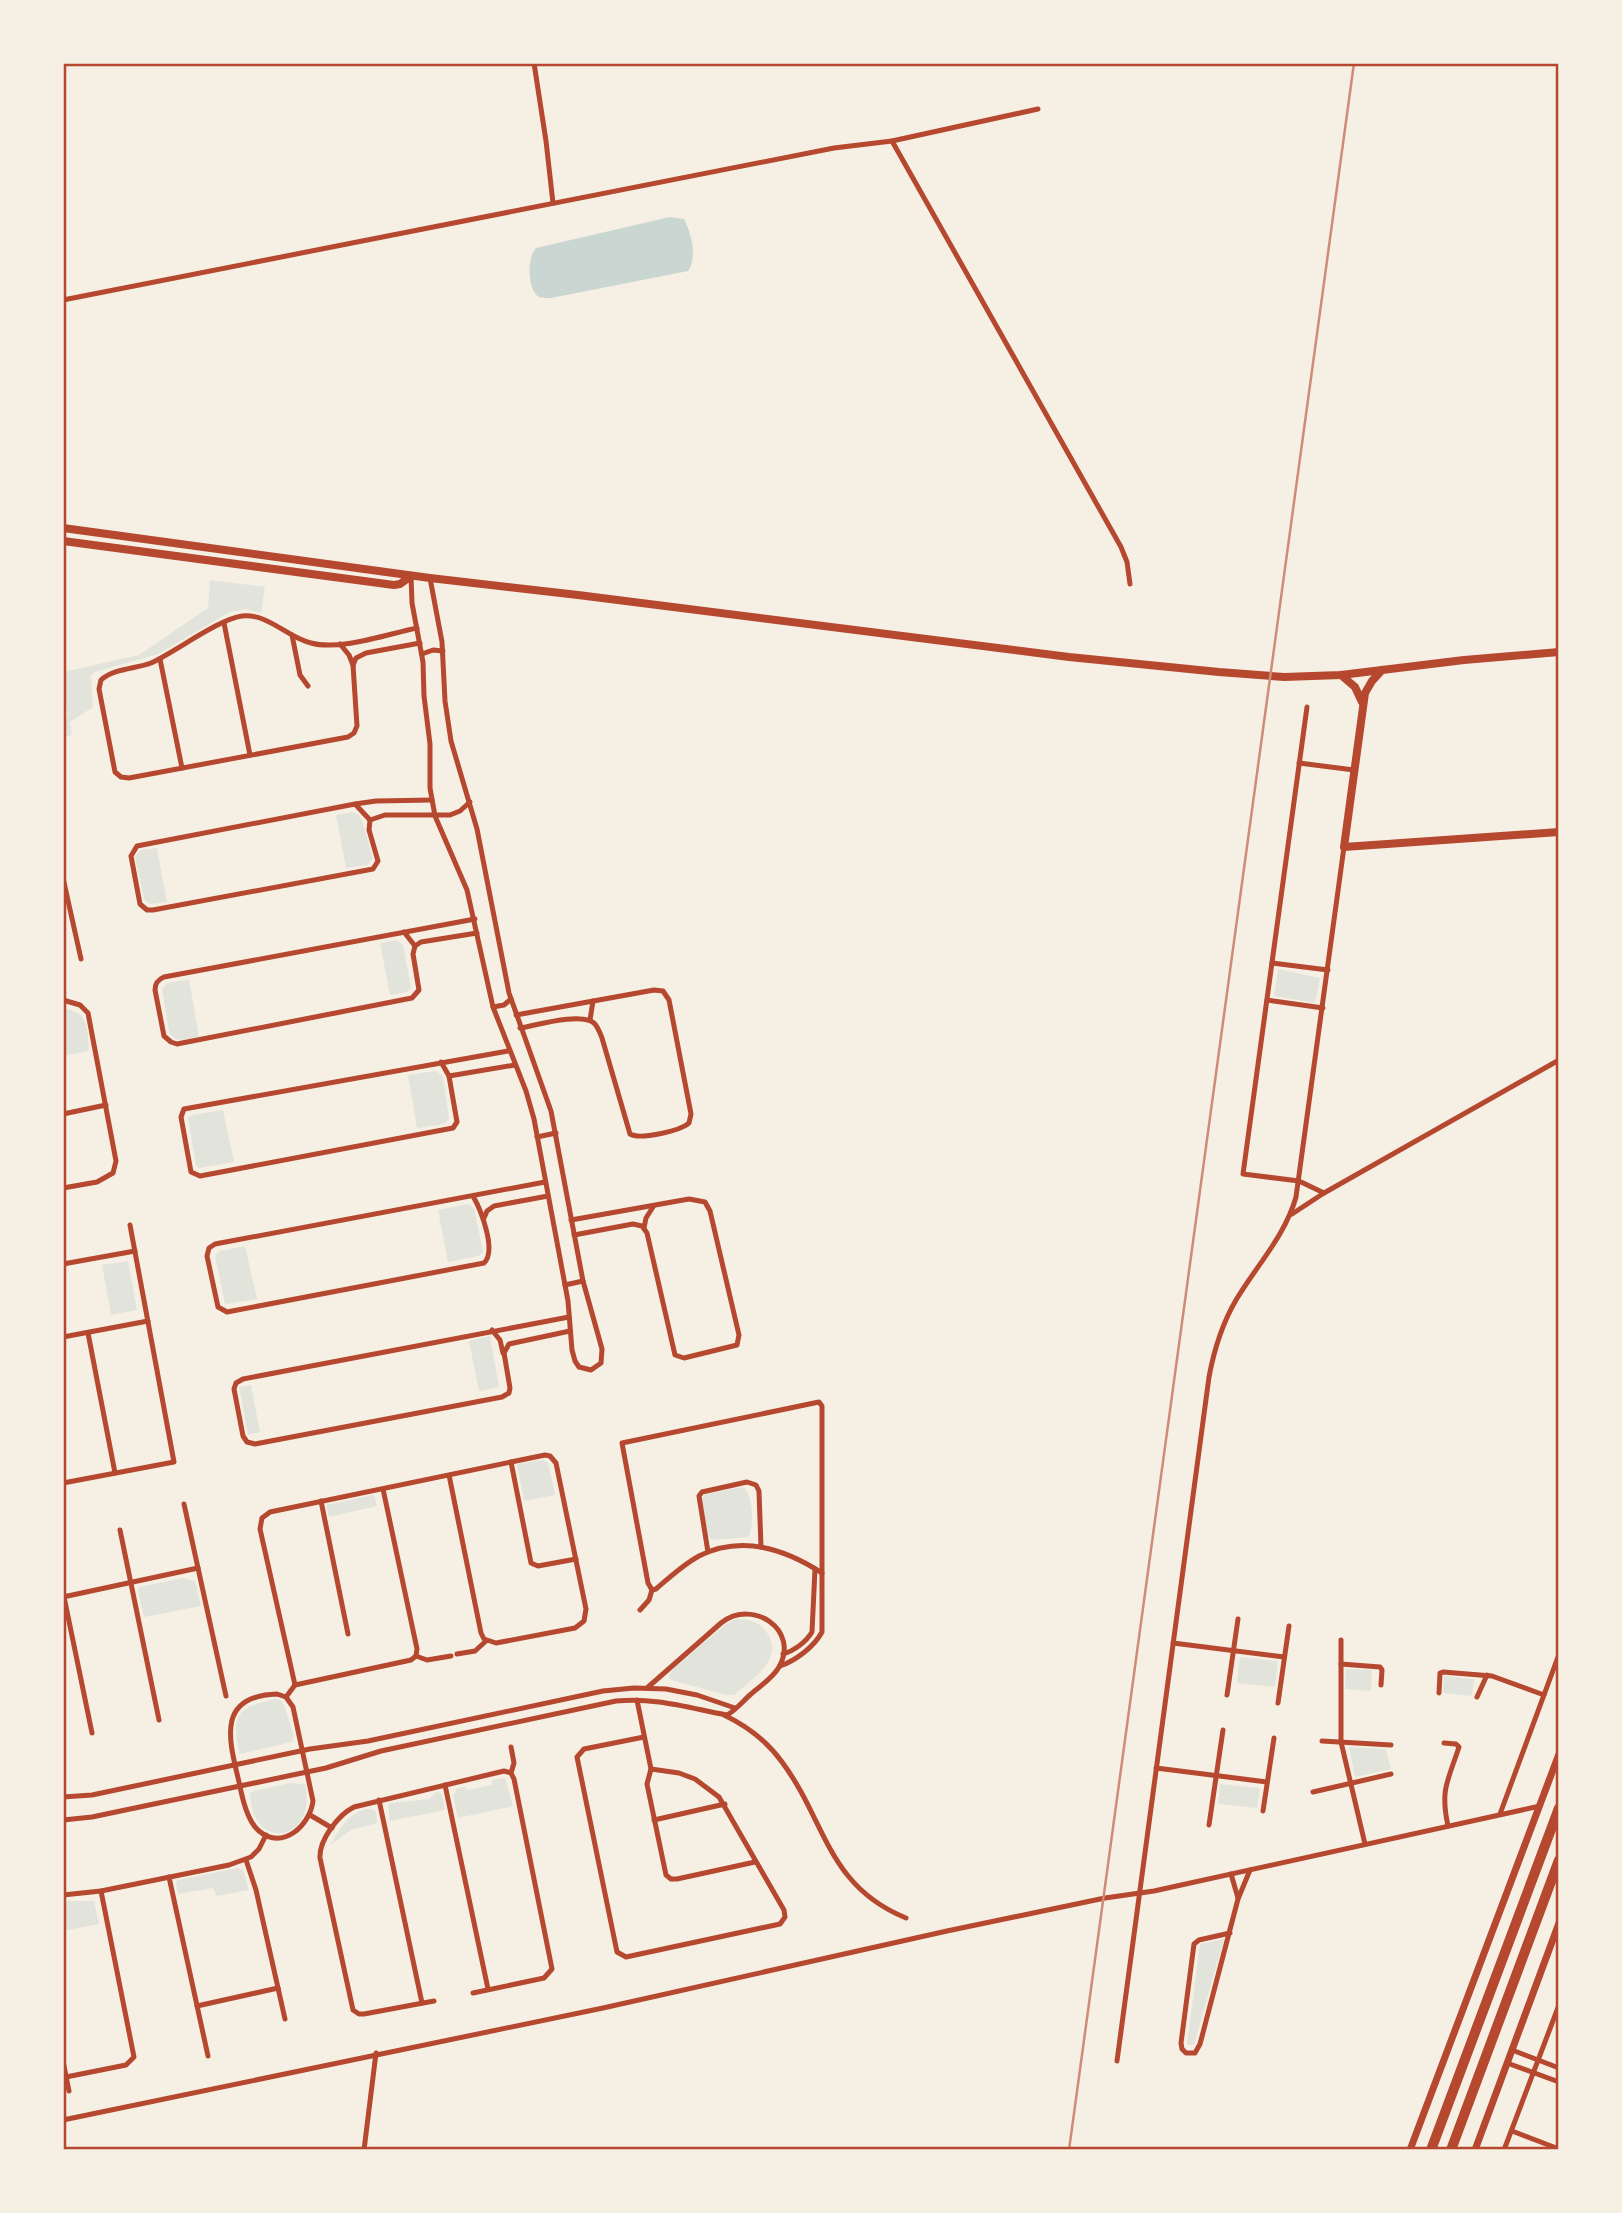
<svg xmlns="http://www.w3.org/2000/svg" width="1622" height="2213" font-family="Raleway,sans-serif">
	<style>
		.green { fill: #e2e4dc }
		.water { fill: #c9d6d2 }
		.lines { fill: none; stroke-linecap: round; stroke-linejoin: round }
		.minor { stroke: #b5482f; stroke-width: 5 }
		.secondary { stroke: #b5482f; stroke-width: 7 }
		.primary { stroke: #b5482f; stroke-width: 8 }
		.motorway { stroke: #b5482f; stroke-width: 10 }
		.rail { stroke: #cf8b77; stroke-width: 2.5 }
		.neatline { fill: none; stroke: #b5482f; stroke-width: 2.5 }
	</style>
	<rect width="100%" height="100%" fill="#f6efe4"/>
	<!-- green -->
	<g class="green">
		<polygon points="210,580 265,587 261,613 245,609 230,612 158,654 95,672 91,676 93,707 70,722 72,735 63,737 63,718 68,717 63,691 63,672 139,655 208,608"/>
		<polygon points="352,812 358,814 362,820 373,859 367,865 346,868 336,815"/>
		<polygon points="157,848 167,902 150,904 144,899 135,856 141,850"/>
		<polygon points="397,940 403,945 411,988 407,992 390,995 380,943"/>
		<polygon points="1278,969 1320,978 1315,1003 1274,996"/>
		<path d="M189,979L199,1037C188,1039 175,1044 169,1032L162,989L168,983Z"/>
		<path d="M63,1009C90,1011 87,1030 89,1051L63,1056Z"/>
		<polygon points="436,1071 443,1076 449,1119 444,1124 417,1128 408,1075"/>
		<polygon points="223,1110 234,1162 199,1168 196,1165 188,1118 192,1115"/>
		<polygon points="468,1204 474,1208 483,1252 478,1256 448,1262 438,1210"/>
		<polygon points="245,1246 257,1299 225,1304 215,1255 220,1251"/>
		<polygon points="128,1261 137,1310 111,1315 102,1265"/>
		<polygon points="490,1336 499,1387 479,1391 469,1341"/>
		<polygon points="251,1385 260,1432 248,1435 239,1387"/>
		<polygon points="543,1460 548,1463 555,1495 524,1501 517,1464"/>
		<path d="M744,1487C753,1498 755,1525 748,1537L713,1540L708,1536L702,1499L705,1494Z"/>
		<polygon points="374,1495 377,1506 329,1517 326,1505"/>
		<polygon points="183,1578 195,1581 201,1606 144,1617 138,1591 139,1587"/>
		<path d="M736,1619C747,1619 758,1621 765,1630C787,1658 753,1678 734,1695H727L674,1681L669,1678V1675L673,1669L726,1624Z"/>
		<polygon points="1240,1657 1278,1661 1275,1687 1237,1683"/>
		<polygon points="1346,1669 1372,1670 1371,1691 1345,1689"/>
		<polygon points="1444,1676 1474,1679 1472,1696 1443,1693"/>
		<path d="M275,1699L280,1700L284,1705L294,1736L292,1742L239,1754C232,1715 235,1708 275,1699Z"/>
		<polygon points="1349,1747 1386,1749 1391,1769 1355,1777"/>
		<polygon points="505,1778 513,1806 458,1818 453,1796 457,1788 464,1787 468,1790 492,1785 492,1780"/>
		<path d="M290,1783L305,1784C318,1841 252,1854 250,1794L254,1791Z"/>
		<polygon points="1220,1784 1260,1788 1257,1808 1218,1804"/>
		<polygon points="437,1792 442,1794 445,1810 390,1821 388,1806 391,1803 429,1799"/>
		<path d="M365,1809H372L376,1812L377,1823L351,1830L330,1845C341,1828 346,1816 365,1809Z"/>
		<polygon points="238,1868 243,1870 249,1890 217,1896 213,1888 178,1894 176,1883 178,1880"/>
		<polygon points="63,1901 94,1901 99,1924 63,1931"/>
		<polygon points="1224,1939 1194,2045 1187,2045 1200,1944"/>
	</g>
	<!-- water -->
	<path class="water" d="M670,217L684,219C691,233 698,257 688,271L551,298C548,298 542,298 539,297C527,290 527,257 536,248Z"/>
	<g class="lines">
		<!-- minor -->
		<g class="minor">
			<polyline points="534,63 546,141 553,203"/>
			<polyline points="892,141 1121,547 1127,562 1130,584"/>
			<polyline points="63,300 834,148 892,141 1038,109"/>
			<polyline points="411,576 412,603 423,662 424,696 430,744 430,788 435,816 467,890 493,1007 526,1091 534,1119 568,1301 572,1350 575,1361 579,1367 591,1370 601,1363 602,1349 583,1281 551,1111 509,993 477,829 451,741 445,701 442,642 430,578"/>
			<polyline points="224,623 250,755"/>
			<path d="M417,628C388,634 340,651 311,643C288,638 268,613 242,616C219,619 175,652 151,663C136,669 114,668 101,680L99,689L115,772L121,777L129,778L348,737L354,733L357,726L353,665L356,658L366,653L420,643"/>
			<polyline points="292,635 300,675 308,686"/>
			<polyline points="340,644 349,655 353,665"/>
			<polyline points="422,654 433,650 443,651"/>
			<polyline points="160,659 182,768"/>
			<polyline points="1307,707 1243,1174 1299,1181 1324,1193"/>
			<polyline points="1299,763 1354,770"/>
			<polyline points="355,804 370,820 369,830 378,861 373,869 153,910 147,910 140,904 131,856 137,846 355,804 376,801 432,800"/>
			<polyline points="370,820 385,815 450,815 460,811 470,802"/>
			<polyline points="63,878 81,959"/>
			<path d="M404,932L415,946L413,954L419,990L412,998L177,1044L171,1042L164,1036L155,990C155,984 157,980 164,977L475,919"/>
			<polyline points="415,946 421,942 477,933"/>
			<polyline points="1272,963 1328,970"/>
			<polyline points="63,1000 80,1005 88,1013 116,1161 113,1173 97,1182 63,1188"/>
			<polyline points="1267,1000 1323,1008"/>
			<polyline points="493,1007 504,1005 511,999"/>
			<path d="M516,1015L654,990L663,991L669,1000L691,1114L689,1123C680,1131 640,1140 630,1134L602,1038C600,1033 598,1027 594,1023C581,1012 537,1025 520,1028"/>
			<polyline points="590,1020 593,1001"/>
			<polyline points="441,1062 449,1076 457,1122 453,1128 200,1176 191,1172 181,1117 184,1109 508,1051"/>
			<polyline points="449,1076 515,1065"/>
			<polyline points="63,1114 106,1105"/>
			<polyline points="537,1137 556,1133"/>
			<path d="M473,1196C481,1210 497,1251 484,1263L227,1312L218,1307L207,1256L209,1248L215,1244L545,1182"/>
			<polyline points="1292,1214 1324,1193 1559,1060"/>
			<polyline points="484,1218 487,1211 494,1206 548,1196"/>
			<polyline points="571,1220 689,1199 705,1202 710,1211 739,1335 737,1345 684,1358 675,1355 647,1233 642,1226 633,1224 574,1235"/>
			<polyline points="644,1228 646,1218 653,1207"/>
			<polyline points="63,1264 135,1251"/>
			<polyline points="565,1285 583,1281"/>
			<polyline points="569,1317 243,1379 236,1383 234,1389 243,1436 247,1442 255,1444 502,1397 509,1393 510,1388 504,1353 509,1344 570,1331"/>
			<polyline points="492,1330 500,1340 503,1353"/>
			<polyline points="88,1333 115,1473"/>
			<polyline points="63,1337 148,1321"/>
			<polyline points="511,1462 531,1563 538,1566 576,1559"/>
			<polyline points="63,1483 174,1462 130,1225"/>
			<polyline points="383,1489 417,1649 416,1656"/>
			<polyline points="321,1501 348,1634"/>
			<polyline points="184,1504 226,1696"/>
			<polyline points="120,1530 159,1720"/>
			<polyline points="708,1552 699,1496 702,1492 747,1482 756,1485 759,1491 761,1547"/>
			<path d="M652,1590L648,1583L622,1443L819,1402L822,1406V1632C814,1647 795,1661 780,1666"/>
			<polyline points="63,1592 92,1733"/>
			<polyline points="63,1597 198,1568"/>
			<path d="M640,1610L649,1600L652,1590L656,1589C670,1577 684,1564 699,1556C741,1535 785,1549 822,1573"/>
			<polyline points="1341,1640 1341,1742 1365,1844"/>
			<polyline points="1173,1643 1284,1657"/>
			<polyline points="457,1654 475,1651 486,1641"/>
			<path d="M783,1654C794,1651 806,1642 812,1632L815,1569"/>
			<polyline points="416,1656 427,1660 451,1656"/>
			<polyline points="1341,1664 1380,1667 1382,1670 1381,1685"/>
			<polyline points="295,1685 260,1529 262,1518 270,1512 545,1455 550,1456 556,1463 586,1609 584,1621 575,1628 496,1643 484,1639 481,1633 449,1475"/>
			<polyline points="1439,1693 1440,1673 1443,1672 1492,1676 1544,1695"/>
			<path d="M277,1694L286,1697L293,1707L313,1801C310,1825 283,1851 259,1831C247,1821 242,1797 239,1782C229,1740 216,1696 277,1694Z"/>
			<polyline points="1227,1695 1238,1619"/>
			<polyline points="286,1697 295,1685 411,1660 416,1656"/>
			<polyline points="1477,1697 1487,1675"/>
			<polyline points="637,1700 651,1769 647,1784 666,1875 671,1879 677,1879 755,1862"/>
			<polyline points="1278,1703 1289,1626"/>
			<path d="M724,1715C747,1726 767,1741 782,1762C826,1821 827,1886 906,1918"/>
			<polyline points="644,1737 584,1749 577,1757 617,1952 626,1957 780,1924 785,1917 784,1910 719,1797 695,1779 679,1773 651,1769"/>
			<polyline points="1322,1741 1391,1745"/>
			<path d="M1444,1743L1456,1744L1459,1747C1448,1781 1440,1789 1448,1826"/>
			<polyline points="1156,1768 1267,1782"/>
			<polyline points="445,1785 488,1989"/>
			<polyline points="1313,1792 1391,1774"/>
			<polyline points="63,1797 92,1795 310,1749 368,1741 603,1691 634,1688 666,1689 697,1695 735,1708"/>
			<polyline points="379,1800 422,2003"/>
			<polyline points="1263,1811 1274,1738"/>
			<polyline points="1500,1814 1558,1657"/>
			<polyline points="310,1815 332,1828"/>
			<path d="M63,1820L92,1817L326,1768L381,1751L616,1701C655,1697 689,1708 727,1715C735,1711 744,1700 751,1694C760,1686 773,1678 779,1667C800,1630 753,1598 721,1623L647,1688"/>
			<polyline points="654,1820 725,1804"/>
			<polyline points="1209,1825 1223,1730"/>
			<polyline points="246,1860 256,1890 285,2019"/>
			<polyline points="1231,1874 1238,1898"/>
			<polyline points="169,1877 208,2056"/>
			<polyline points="63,1895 101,1891 229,1865 251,1857 259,1849 266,1835"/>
			<polyline points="1230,1933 1199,1940 1194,1944 1181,2043 1182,2049 1186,2053 1195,2053 1200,2044 1238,1899 1250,1870"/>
			<polyline points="473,1993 544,1978 552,1969 514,1779 511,1773 514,1763 511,1747"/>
			<path d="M434,2001L364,2014H359L353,2010L320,1858C319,1840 338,1815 354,1807L504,1771L511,1773"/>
			<polyline points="197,2006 278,1988"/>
			<polyline points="1512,2050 1559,2068"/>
			<polyline points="63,2061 69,2091"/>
			<path d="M1117,2061L1209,1377C1214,1350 1222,1324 1236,1300C1257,1265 1285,1236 1296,1197L1344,847"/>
			<polyline points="1507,2063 1559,2082"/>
			<polyline points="66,2077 126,2065 134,2057 101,1891"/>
			<polyline points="63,2120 603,2008 947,1931 1105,1898 1154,1891 1540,1806"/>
			<polyline points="1512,2131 1559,2149"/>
			<polyline points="364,2150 376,2053"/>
			<polyline points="1504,2150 1559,2005"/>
		</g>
		<!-- secondary -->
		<g class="secondary">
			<polyline points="1410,2150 1559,1754"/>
			<polyline points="1475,2150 1559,1923"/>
		</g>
		<!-- primary -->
		<g class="primary">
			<polyline points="63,528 430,578 578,595 1069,657 1219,672 1284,677 1341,675 1464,660 1559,652"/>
			<polyline points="63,541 394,585 400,584 411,576"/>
			<polyline points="1382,670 1372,681 1365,693 1344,847 1559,832"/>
			<polyline points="1341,675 1355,687 1362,702"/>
		</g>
		<!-- motorway -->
		<g class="motorway">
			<polyline points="1431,2150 1559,1808"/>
			<polyline points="1451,2150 1559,1860"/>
		</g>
		<!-- rail -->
		<polyline class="rail" points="1069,2150 1354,63"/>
	</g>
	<!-- border -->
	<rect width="1622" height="2213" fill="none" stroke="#f6efe4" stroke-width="130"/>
	<rect x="65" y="65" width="1492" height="2083" class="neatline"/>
</svg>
